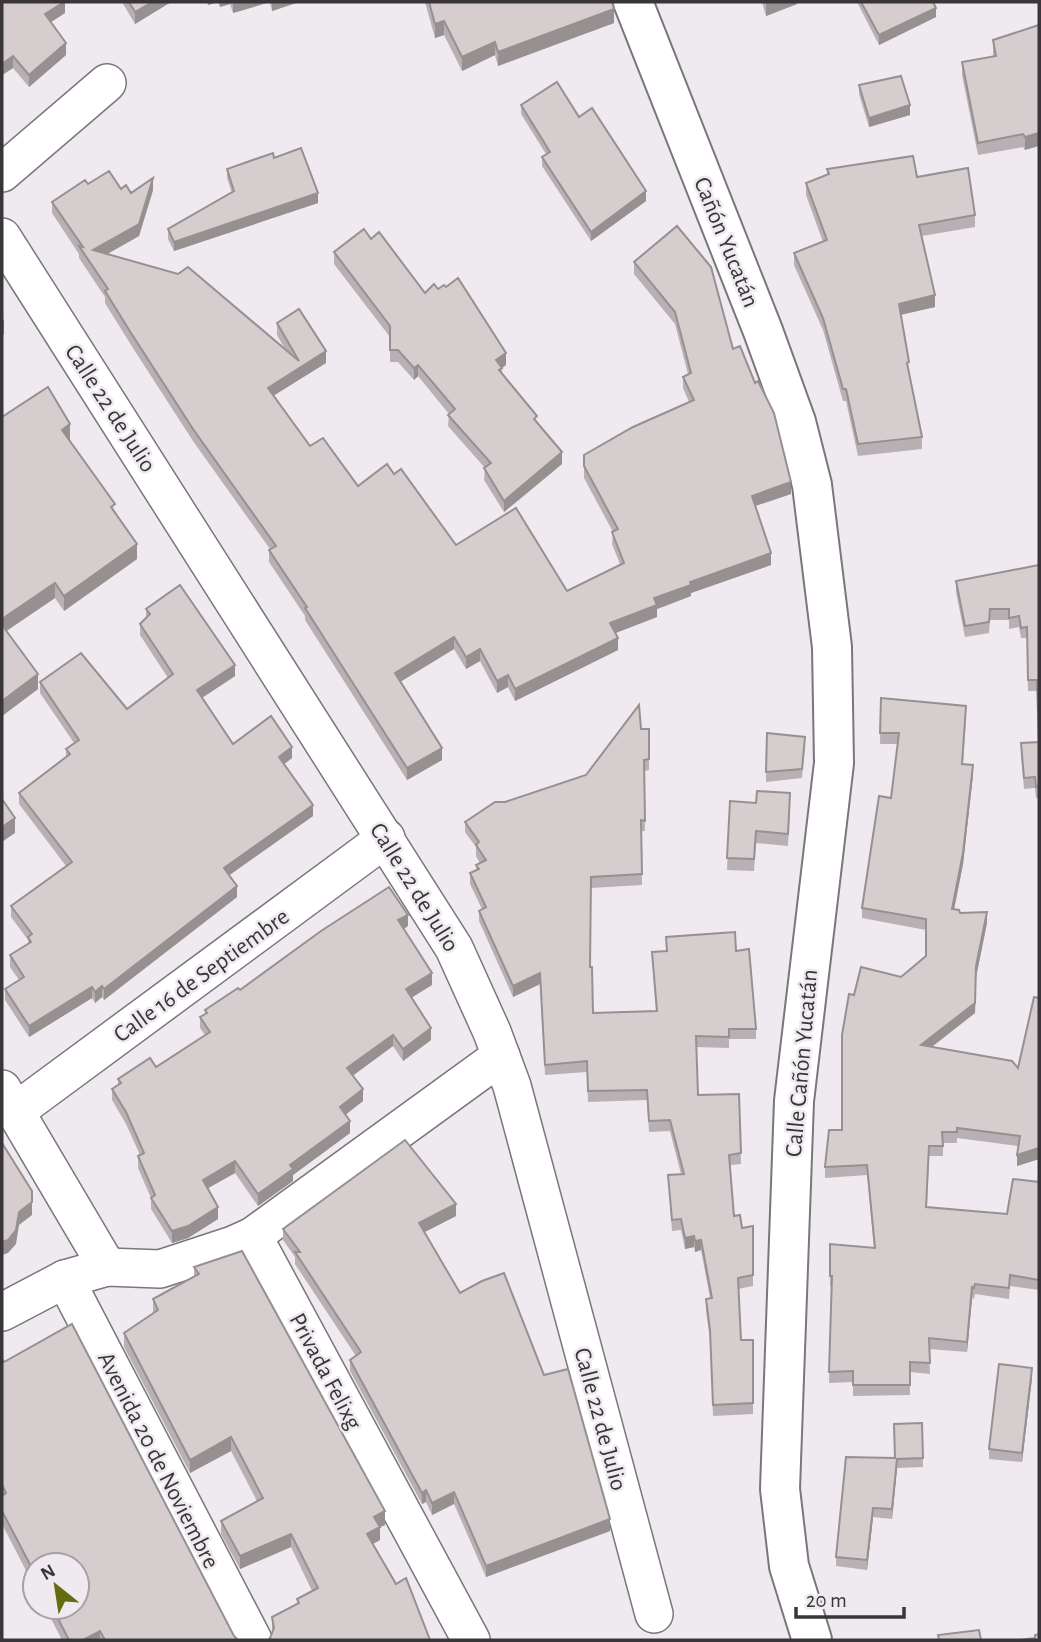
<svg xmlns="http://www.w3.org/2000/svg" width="1041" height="1642" font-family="'Alegreya Sans',sans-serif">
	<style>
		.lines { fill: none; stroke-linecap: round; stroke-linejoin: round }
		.minor-casing { stroke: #7a767c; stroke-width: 40 }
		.tertiary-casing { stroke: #7a767c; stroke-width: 42 }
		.minor { stroke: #fff; stroke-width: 37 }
		.tertiary { stroke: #fff; stroke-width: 38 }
		.wall { fill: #b8b0b2 }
		.shaded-wall { fill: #969091 }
		.building { fill: #d6cdcf; stroke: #969091; stroke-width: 2 }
		.labels { text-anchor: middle; stroke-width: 5; stroke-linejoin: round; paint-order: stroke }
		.street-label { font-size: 24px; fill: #383639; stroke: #efe9f0 }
	</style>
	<rect width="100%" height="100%" fill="#efe9f0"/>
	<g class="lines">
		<defs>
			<g id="minor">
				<polyline points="2,173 107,83"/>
				<polyline points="2,237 454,948 492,1032 512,1086 654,1614"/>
				<polyline points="2,1089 107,1267"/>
				<polyline points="16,1111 386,838"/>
				<polyline points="253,1236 471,1640"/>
				<polyline points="65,1279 253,1640"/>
				<polyline points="2,1312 65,1279 107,1267 160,1269 233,1245 253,1236 501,1056"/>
			</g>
			<polyline id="tertiary" points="633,2 763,331 796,422 812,485 832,647 834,763 794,1101 780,1489 789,1566 812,1640"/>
		</defs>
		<!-- minor casing -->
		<use href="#minor" class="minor-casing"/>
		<!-- tertiary casing -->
		<use href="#tertiary" class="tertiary-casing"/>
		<!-- minor -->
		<use href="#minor" class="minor"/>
		<!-- tertiary -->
		<use href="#tertiary" class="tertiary"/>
	</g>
	<!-- wall -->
	<g class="wall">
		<polygon points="2,2 65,2 65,13 51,22 66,55 29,87 13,68 2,75"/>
		<polygon points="122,2 171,2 135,24"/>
		<polygon points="207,2 299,2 272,11 270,2 233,13 230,4 220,7 218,2 208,5"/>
		<polygon points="425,2 612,2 614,23 498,66 495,55 462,71 444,35 435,38"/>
		<polygon points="762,2 797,2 797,4 766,16"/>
		<polygon points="857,2 933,2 936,17 879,45"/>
		<polygon points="1039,25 1025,150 1023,147 978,155 962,75 962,62 993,57 993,40"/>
		<polygon points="859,85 910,115 869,127 859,94"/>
		<polygon points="521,105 579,117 646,201 591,241 542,166 542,157 546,154 521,114"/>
		<polygon points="274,158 318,203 174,251 168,239 168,229 232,193 227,178 227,169"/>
		<polygon points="827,169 917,177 975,215 975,227 922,236 935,307 901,315 909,374 922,437 922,449 858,456 846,401 843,401 823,330 794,265 794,253 823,242 806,195 806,183 827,175"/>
		<polygon points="88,184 121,189 131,193 153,190 139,236 107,254 285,349 277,335 277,323 326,363 273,396 310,446 358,486 394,474 456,545 567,591 620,564 612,544 613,532 584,478 584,455 689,402 683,388 683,377 688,374 675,324 634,274 634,262 733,349 791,494 755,506 771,565 691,593 691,596 657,609 657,617 616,633 618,650 515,701 508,687 497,693 480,661 466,669 454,649 400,682 442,760 407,780 305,620 305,616 269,562 269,550 270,549 193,441 131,345 105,303 105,297 79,258 79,254 52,213 52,202"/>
		<polygon points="371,239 425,293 438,289 506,365 502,368 502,374 537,423 562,464 504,512 484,480 485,468 448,426 449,414 418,376 414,380 398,362 390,362 390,337 334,264 334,252"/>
		<polygon points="2,417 70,439 69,440 115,511 137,559 64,611 55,598 6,631 38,689 2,716"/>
		<polygon points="1039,565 1039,797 1036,798 1035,788 1024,789 1021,754 1021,743 1039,742 1037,691 1028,691 1027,638 1021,638 1019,627 1009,629 1009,620 990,620 989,633 965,637 956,592 956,581"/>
		<polygon points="146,609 235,676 202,698 233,744 292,758 284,764 313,816 229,875 237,897 104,1000 102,997 95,1003 92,998 29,1037 5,1000 5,989 19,980 10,967 10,955 28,944 28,940 11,917 11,906 66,866 19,804 19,793 66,757 66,749 74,743 40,693 40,682 127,709 168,678 140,635 140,624 146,618"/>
		<polygon points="881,698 966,716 963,764 973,775 963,864 954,909 960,913 987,923 976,977 975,1013 932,1047 1018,1068 1039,998 1039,1159 1017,1166 1018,1146 957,1138 957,1143 943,1143 943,1156 929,1156 927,1207 1007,1214 1039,1182 1039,1290 1010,1286 1009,1299 975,1294 974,1299 972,1298 967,1352 929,1349 930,1374 910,1372 910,1395 853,1396 853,1382 829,1383 832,1287 830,1286 830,1244 874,1248 867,1175 825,1178 825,1167 842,1130 854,995 901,977 926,956 926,930 862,918 862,908 891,798 898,744 880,744"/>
		<polygon points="641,729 649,729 649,770 644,771 645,831 641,831 642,885 591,888 590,967 593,1013 656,1011 652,952 666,951 666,937 736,951 756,1029 756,1039 729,1039 729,1048 696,1047 698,1095 739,1094 741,1164 730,1165 734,1216 742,1228 753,1226 753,1286 738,1289 741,1340 753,1340 753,1414 713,1416 710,1340 706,1310 706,1299 710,1298 701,1250 695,1252 694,1247 685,1249 681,1230 672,1231 668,1175 681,1174 670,1131 649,1132 647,1100 588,1102 587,1072 545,1075 540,984 513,997 479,921 479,911 482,909 470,884 470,873 476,870 476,865 480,863 476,856 476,847 465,832 465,822 505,802 586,775"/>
		<polygon points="767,733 805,746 802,778 766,782"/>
		<polygon points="730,801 790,805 788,846 756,843 754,871 727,870"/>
		<polygon points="408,926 404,929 432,985 411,998 431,1040 403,1061 393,1046 353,1075 363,1101 345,1115 350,1133 293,1175 293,1181 258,1206 235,1173 208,1188 218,1219 188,1238 172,1243 151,1209 151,1198 138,1168 138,1156 140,1155 126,1124 112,1100 112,1089 118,1084 118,1079 156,1067 205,1035 200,1028 200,1017 205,1014 205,1010 240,990"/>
		<polygon points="456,1216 424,1232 460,1293 544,1375 610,1531 486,1577 454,1504 432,1515 426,1502 422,1504 350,1371 350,1360 356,1356 295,1264 295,1257 283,1240 283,1229"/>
		<polygon points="194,1267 385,1525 380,1527 380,1540 373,1544 396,1584 270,1638 272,1633 272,1617 297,1604 297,1599 312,1591 291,1547 240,1569 221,1534 221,1521 257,1501 231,1451 190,1473 124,1347 124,1333 153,1314 153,1299 194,1277"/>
		<polygon points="2,1359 234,1636 238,1640 62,1640 45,1607 77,1607 35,1565 35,1588 2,1524"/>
		<polygon points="1032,1378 1022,1462 989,1459 989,1449"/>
		<polygon points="922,1423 923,1467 897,1468 892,1519 873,1517 867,1570 836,1566 836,1557 895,1458"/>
	</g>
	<!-- shaded-wall -->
	<g class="shaded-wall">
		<polygon points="64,2 65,2 65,13 45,26 45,14"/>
		<polygon points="152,2 171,2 135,24 135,12"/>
		<polygon points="208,2 218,2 208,5"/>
		<polygon points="220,2 230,2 230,4 220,7"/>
		<polygon points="233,2 270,2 233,13"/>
		<polygon points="272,2 299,2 272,11"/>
		<polygon points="766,2 797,2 797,4 766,16"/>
		<polygon points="936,8 936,17 879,45 879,35"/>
		<polygon points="614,9 614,23 498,66 498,52"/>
		<polygon points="444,21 444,35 435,38 435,24"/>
		<polygon points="495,42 495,55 462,71 462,57"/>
		<polygon points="66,43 66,55 29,87 29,75"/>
		<polygon points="13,56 13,68 2,75 2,64"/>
		<polygon points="910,105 910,115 869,127 869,118"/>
		<polygon points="1039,133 1039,146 1025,150 1025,137"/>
		<polygon points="153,178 153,190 139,236 93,262 93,250"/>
		<polygon points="646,191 646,201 591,241 591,232"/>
		<polygon points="318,193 318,203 174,251 174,242"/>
		<polygon points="935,295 935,307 899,315 899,304"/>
		<polygon points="4,319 4,334 2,336 2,321"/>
		<polygon points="326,351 326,363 268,399 268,388"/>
		<polygon points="506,353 506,365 496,372 496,360"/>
		<polygon points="418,365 418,376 414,380 414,368"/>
		<polygon points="70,424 70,439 62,445 62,430"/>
		<polygon points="562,452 562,464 504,512 504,501"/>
		<polygon points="791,482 791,494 752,507 752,496"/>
		<polygon points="137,544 137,559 64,611 64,596"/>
		<polygon points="771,553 771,565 691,593 691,596 657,609 657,617 610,635 610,623 654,598 690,582"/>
		<polygon points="55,583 55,598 2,634 2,619"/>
		<polygon points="454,637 454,649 395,685 395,673"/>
		<polygon points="618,638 618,650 515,701 515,689"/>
		<polygon points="480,649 480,661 466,669 466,657"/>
		<polygon points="235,665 235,676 197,701 197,690"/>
		<polygon points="38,674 38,689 2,716 2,701"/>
		<polygon points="508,675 508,687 497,693 497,681"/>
		<polygon points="292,747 292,758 279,768 279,757"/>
		<polygon points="442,748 442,760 407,780 407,768"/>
		<polygon points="973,765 973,775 963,864 952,920 952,909"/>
		<polygon points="313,805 313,816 224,879 224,868"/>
		<polygon points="15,818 15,833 2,842 2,827"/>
		<polygon points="237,886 237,897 104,1000 104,989"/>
		<polygon points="987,912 987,923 976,977 975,1013 921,1055 921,1045 976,966"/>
		<polygon points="408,915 408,926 398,932 398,920"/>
		<polygon points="432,973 432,985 406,1001 406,989"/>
		<polygon points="540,973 540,984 513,997 513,986"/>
		<polygon points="102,986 102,997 95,1003 95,992"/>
		<polygon points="92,987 92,998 29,1037 29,1026"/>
		<polygon points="431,1028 431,1040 403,1061 403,1049"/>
		<polygon points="393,1035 393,1046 347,1080 347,1068"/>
		<polygon points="363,1089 363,1101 340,1119 340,1107"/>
		<polygon points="350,1121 350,1133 293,1175 293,1181 258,1206 258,1194 290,1165"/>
		<polygon points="1039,1148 1039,1159 1017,1166 1017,1155"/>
		<polygon points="235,1161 235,1173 203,1191 203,1180"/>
		<polygon points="32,1202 32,1215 19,1225 16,1244 8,1253 2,1255 2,1242 19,1212"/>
		<polygon points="456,1204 456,1216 419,1235 419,1223"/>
		<polygon points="218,1207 218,1219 188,1238 172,1243 172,1231"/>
		<polygon points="694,1236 694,1247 685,1249 685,1238"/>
		<polygon points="701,1240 701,1250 695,1252 695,1241"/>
		<polygon points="972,1287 972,1298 967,1352 967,1342"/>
		<polygon points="1032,1368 1032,1378 1022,1462 1022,1453"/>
		<polygon points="231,1437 231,1451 190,1473 190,1460"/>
		<polygon points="897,1459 897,1468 892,1519 892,1509"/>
		<polygon points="426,1490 426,1502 422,1504 422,1493"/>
		<polygon points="454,1492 454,1504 432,1515 432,1503"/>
		<polygon points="873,1508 873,1517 867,1570 867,1560"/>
		<polygon points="385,1511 385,1525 380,1527 380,1540 367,1547 367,1534 374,1517"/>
		<polygon points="610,1519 610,1531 486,1577 486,1566"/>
		<polygon points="291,1534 291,1547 240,1569 240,1556"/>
		<polygon points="100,1631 100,1640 83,1640"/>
	</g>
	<!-- building -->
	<g class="building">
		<polygon points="2,2 64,2 45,14 66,43 29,75 13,56 2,64"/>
		<polygon points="129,2 152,2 135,12"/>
		<polygon points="429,2 612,2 614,9 498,52 495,42 462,57 444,21 435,24"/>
		<polygon points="861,2 933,2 936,8 879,35"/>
		<polygon points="1039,25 1039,133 1025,137 1023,134 978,143 962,62 996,56 993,40"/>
		<polygon points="901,76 910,105 869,118 859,85"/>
		<polygon points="557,82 579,117 592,108 646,191 591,232 542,157 550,152 521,105"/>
		<polygon points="301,148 318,193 174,242 168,229 234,191 227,169 273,153 274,158"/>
		<polygon points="913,156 917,177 968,168 975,215 919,225 935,295 899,304 909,362 907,363 922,437 858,444 846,389 843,389 823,318 794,253 827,240 806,183 829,174 827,169"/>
		<polygon points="109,171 121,189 126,185 131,193 153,178 139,224 93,250 178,274 188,267 299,361 277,323 299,309 326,351 268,388 310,446 323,438 358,486 387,464 394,474 401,469 456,545 516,508 567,591 624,563 612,532 618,529 584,466 584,455 633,427 694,400 683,377 691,373 675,312 634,262 677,226 711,267 733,349 740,346 755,383 758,381 774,413 791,482 752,496 771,553 690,582 691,585 654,598 657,605 610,623 618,638 515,689 508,675 497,681 480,649 466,657 454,637 395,673 442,748 407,768 305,608 307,607 269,550 276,546 193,429 131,333 105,291 108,289 79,246 83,247 52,202 85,180 88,184"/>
		<polygon points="364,229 371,239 379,232 425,293 434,284 438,289 444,285 446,287 458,278 506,353 496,360 502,368 499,370 537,416 534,419 562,452 504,501 484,468 491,463 448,415 455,409 418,365 414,368 398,350 390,350 390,326 334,252"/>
		<polygon points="48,387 70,424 62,430 115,504 111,507 137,544 64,596 55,583 2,619 2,417"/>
		<polygon points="1039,565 1039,786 1036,787 1035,777 1024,778 1021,743 1039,742 1037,680 1028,680 1027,627 1021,628 1019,616 1009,618 1009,609 990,609 989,622 965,626 956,581"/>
		<polygon points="180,585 235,665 197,690 233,744 271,716 292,747 279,757 313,805 224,868 237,886 104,989 102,986 95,992 92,987 29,1026 5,989 24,977 10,955 31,942 28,937 32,934 11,906 72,862 19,793 70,754 66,749 79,740 40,682 81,653 127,709 173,674 140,624 150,614 146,609"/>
		<polygon points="2,625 38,674 2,701"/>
		<polygon points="881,698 966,706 962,764 973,765 963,853 952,909 959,910 960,913 987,912 976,966 975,1003 921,1045 1012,1061 1018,1068 1034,997 1039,998 1039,1148 1017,1155 1020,1136 957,1128 957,1132 942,1132 943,1146 929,1146 926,1207 1007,1214 1013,1179 1039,1182 1039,1280 1010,1275 1009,1288 975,1284 974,1288 972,1287 967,1342 929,1338 930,1363 910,1362 910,1385 853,1385 853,1371 829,1372 832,1276 830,1276 830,1244 875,1248 867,1165 825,1167 829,1130 842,1130 842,1035 849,994 854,995 861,967 901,977 926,956 926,919 862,908 879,796 891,798 899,733 880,733"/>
		<polygon points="639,705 641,729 649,729 649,759 644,760 645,821 641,820 642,874 591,877 590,967 592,967 593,1013 657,1011 652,952 667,951 666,937 735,932 736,951 749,949 756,1029 729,1029 729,1037 696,1036 698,1095 739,1094 741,1153 729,1155 734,1216 740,1215 742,1228 753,1226 753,1275 738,1278 741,1340 753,1340 753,1403 713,1405 710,1330 706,1299 712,1298 701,1240 695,1241 694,1236 685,1238 681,1219 672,1220 668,1175 684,1174 670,1120 649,1121 647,1090 588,1091 587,1061 545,1065 540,973 513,986 479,911 486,907 470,873 479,869 476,865 486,860 476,845 479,842 465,822 495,802 505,802 586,775"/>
		<polygon points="767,733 805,737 802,769 766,772"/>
		<polygon points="757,791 790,793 788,834 756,831 754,859 727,858 730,801 756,803"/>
		<polygon points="2,799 15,818 2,827"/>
		<polygon points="389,887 408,915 398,920 432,973 406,989 431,1028 403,1049 393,1035 347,1068 363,1089 340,1107 350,1121 290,1165 293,1169 258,1194 235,1161 203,1180 218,1207 188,1226 172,1231 151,1198 155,1195 138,1156 144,1153 126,1112 112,1089 121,1083 118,1079 150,1058 156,1067 210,1032 200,1017 207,1013 205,1010 238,988 240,990 321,931"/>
		<polygon points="405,1140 456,1204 419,1223 460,1293 482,1281 504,1273 544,1375 568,1369 610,1519 486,1566 454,1492 432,1503 426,1490 422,1493 350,1360 361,1352 295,1252 300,1252 283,1229"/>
		<polygon points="2,1143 32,1191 32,1202 19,1212 16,1230 8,1240 2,1242"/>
		<polygon points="242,1251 385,1511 374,1517 380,1527 367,1534 396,1584 406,1578 430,1640 268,1640 270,1638 274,1628 272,1617 299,1603 297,1599 318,1588 291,1534 240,1556 221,1521 263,1498 231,1437 190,1460 124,1333 158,1310 153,1299 199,1274 194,1267"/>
		<polygon points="72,1324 234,1636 238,1640 105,1640 100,1631 83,1640 69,1640 52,1607 77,1607 77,1565 35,1565 35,1574 2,1511 2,1496 6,1493 2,1485 2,1359 4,1362"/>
		<polygon points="999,1364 1032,1368 1022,1453 989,1449"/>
		<polygon points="922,1423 923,1458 897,1459 892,1509 873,1508 867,1560 836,1557 846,1457 895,1458 894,1424"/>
		<polygon points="979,1630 981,1640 939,1640 938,1635"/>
		<polygon points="1039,1634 1039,1640 1020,1640 1035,1638 1035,1635"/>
	</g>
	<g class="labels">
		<!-- street labels -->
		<g class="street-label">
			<text transform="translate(727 242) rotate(68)" y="8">Cañón Yucatán</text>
			<text transform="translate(111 408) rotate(57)" y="8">Calle 22 de Julio</text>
			<text transform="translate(415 887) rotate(58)" y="8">Calle 22 de Julio</text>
			<text transform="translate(201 975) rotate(-36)" y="8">Calle 16 de Septiembre</text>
			<text transform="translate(801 1063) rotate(-85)" y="8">Calle Cañón Yucatán</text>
			<text transform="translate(326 1371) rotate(62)" y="8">Privada Felixg</text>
			<text transform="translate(601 1419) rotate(75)" y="8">Calle 22 de Julio</text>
			<text transform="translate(159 1460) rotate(63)" y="8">Avenida 20 de Noviembre</text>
		</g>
	</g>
	<!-- border -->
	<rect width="1041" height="1642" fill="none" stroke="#383639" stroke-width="7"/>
	<!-- north arrow -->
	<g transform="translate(56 1586) rotate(330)"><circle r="33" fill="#efe9f0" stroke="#a6a1a7" stroke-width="2"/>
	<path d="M0-5L12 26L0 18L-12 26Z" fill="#656b0f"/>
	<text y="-10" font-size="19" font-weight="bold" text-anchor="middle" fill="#383639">N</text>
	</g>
	<!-- scale -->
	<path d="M796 1607v10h108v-10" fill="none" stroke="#383639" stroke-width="3.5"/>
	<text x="806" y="1607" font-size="21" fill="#383639" stroke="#efe9f0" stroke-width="5" paint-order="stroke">20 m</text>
</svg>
